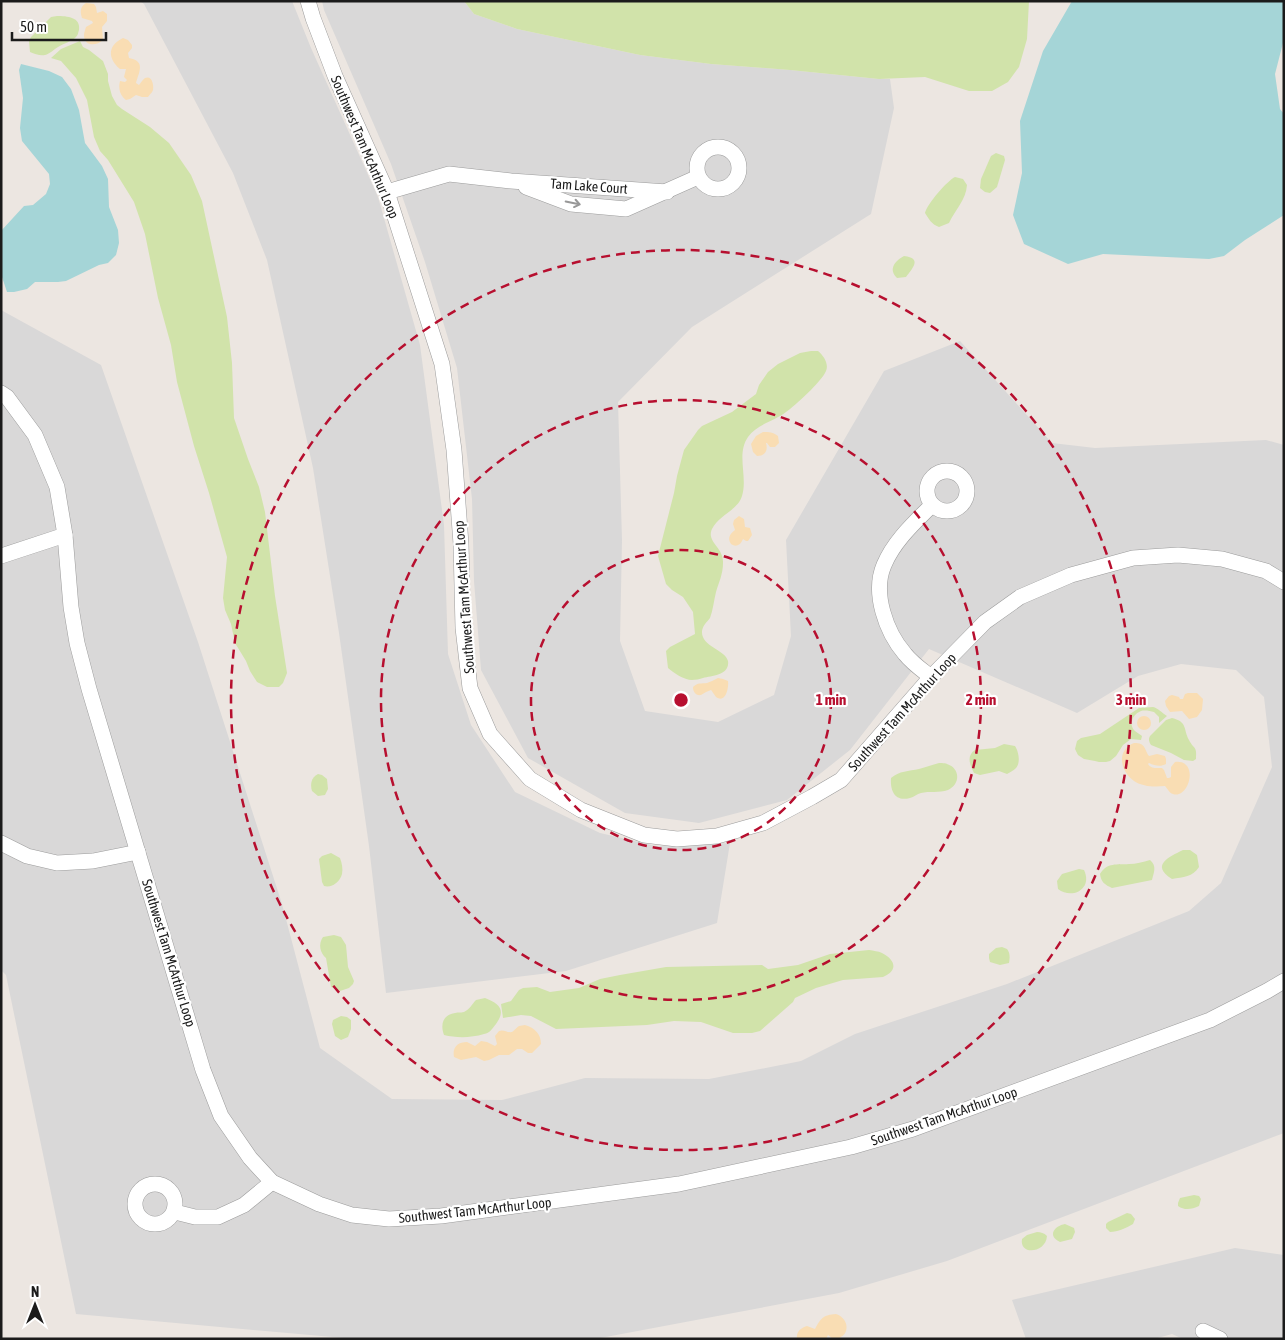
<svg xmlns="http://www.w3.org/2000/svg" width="1285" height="1340" font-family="'Asap Condensed',sans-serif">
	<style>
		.residential { fill: #d9d8d8 }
		.grass { fill: #d1e3aa }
		.sand { fill: #f9ddb3 }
		.water { fill: #a5d5d7 }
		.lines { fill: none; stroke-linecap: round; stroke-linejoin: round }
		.minor-casing { stroke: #9c9c9c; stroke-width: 16 }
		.minor { stroke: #fff; stroke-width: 15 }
		.oneway { stroke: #989898 }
		.ring { fill: none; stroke: #b70f2f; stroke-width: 2.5; stroke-dasharray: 9 6 }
		.labels { text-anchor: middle; stroke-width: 4.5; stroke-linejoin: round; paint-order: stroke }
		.street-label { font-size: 14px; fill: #1b1b1b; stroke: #fff }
		.centre { fill: #b70f2f; stroke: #fff; stroke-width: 2.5 }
		.ring-label { font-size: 15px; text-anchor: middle; font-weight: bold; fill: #b70f2f; stroke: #fff; stroke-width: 4.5; stroke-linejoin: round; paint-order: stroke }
	</style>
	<rect width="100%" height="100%" fill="#ece6e1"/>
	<!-- residential -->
	<g class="residential">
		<polygon points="140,1 292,1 311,48 378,197 420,345 444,525 448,654 471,725 515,792 600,833 656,846 730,843 717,923 566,971 386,993 369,846 339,633 313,468 267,260 233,173 144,4"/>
		<polygon points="322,1 464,1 474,14 517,29 640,55 711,64 790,70 879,79 890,79 894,108 871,214 692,327 618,402 622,540 620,641 645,711 718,722 774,695 791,636 786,540 884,371 960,341 1052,443 1095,448 1266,440 1284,445 1284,1133 947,1261 839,1293 595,1339 355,1339 76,1314 6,975 1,970 1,310 101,365 198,642 282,904 320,1048 392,1099 502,1100 585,1078 709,1079 801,1061 855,1034 1007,984 1189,911 1221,883 1272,767 1264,697 1236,670 1181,664 1138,676 1077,713 929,649 850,750 787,800 699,823 625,813 528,758 481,670 474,581 472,499 457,368 425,262 391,164 324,10"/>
		<polygon points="1235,1248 1284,1255 1284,1339 1183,1339 1172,1334 1154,1339 1026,1339 1012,1300"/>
	</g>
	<!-- grass -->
	<g class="grass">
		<polygon points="464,1 1029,1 1027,39 1019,67 1008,82 992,91 969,91 925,77 879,79 790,70 711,64 640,55 517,29 474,14"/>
		<path d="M57,16C67,16 81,17 79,30C78,33 78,35 76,37C71,42 64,43 58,47C54,49 50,54 45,55C40,56 35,54 30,52L29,41L31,37L51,17Z"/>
		<polygon points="80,41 83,47 89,50 103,61 108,74 108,81 112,96 117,105 122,109 150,127 169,143 191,175 202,201 227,317 232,363 234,418 248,459 259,487 265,512 275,596 287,673 283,683 279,687 267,687 257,682 250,671 246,661 235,643 231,624 225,610 223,598 227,557 209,493 194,446 177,382 171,345 158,298 145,234 134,202 108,160 100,151 94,137 87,100 76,78 61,61 51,58 61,49"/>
		<polygon points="996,153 1004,156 1005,160 997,187 990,193 985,192 980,188 981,179 991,156"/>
		<path d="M955,177L963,179L967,185C966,200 955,210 949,223L939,227C931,224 929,219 925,213C927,204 948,180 955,177Z"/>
		<path d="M904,256C923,258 912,269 906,277L897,278C888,269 895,261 904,256Z"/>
		<path d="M811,351H818C824,356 829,364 826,371C822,381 795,406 786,412C775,421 757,424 748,437C736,454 748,477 742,496C738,510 719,515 712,529C706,542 724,547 723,563C723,574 719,582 716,592C714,600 713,610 710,618C707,622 703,625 702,631C701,647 725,649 728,661C730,675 712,676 703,678C700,679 695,680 692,680C684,680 674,673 668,668L666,651L670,647L695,634L693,612L683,597L672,590L666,584L658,556L674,493L677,476L684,450L698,430L702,426L732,412L756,394L759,385L768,372L778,364L800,353Z"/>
		<path d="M1153,707C1158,708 1162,713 1167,716L1159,723V717L1154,712C1150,711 1145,710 1141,711C1133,714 1128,724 1135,731C1137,733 1140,734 1142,736L1141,740L1131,739L1123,745L1116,756L1110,761L1106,762H1099L1095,761L1084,759L1078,755L1075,749L1077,741L1081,738L1100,734L1139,708Z"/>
		<path d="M1172,718C1188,722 1183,729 1189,740C1194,750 1197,745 1196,759L1193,761L1184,760L1171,753L1151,745C1149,742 1148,739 1150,736L1166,720Z"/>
		<path d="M1004,744L1015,746C1019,752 1021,764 1015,769C1013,771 1010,772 1007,774L999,771L980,775L974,773C970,765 966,756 975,750L995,748Z"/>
		<path d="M939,763C940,763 947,763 947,764C960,768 961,784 948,790C939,793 929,791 921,793C917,794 914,797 910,798C895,802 890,791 891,778C899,771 909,771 919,769C926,767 932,765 939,763Z"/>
		<path d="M318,774L322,775L327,779L328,789L325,795L318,796L312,791C310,784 311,778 318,774Z"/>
		<path d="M1183,850H1190L1197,855L1199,867C1193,877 1183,877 1172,879C1150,865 1169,857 1183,850Z"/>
		<path d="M331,853L340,858C342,863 343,869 342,874C340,882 332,888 324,886L322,882L319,859L322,856Z"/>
		<path d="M1150,860C1157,866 1154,872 1152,880L1112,888C1105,885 1101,882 1100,874C1107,862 1117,865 1129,864C1136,864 1143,862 1150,860Z"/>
		<path d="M1079,869L1084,870C1093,889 1072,900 1058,889L1057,881L1062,874Z"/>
		<path d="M334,935L341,937L346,945L348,967L354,981L353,984L349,988L340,991L331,987L326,958C320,953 318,944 323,937Z"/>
		<path d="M1002,947L1007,949C1010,953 1010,957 1009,963L1000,965L990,962L989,958V954L996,948Z"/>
		<path d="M869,950C874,951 878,951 882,953C896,960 898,971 883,977L843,980L816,988L795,998L793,1002L760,1031L752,1033H733L701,1022L674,1021L647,1025L556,1029L531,1016L521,1015L503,1018L501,1004L511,1001L519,990L523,988L537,987L550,992L579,988L600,979L620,975L666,967L762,965L768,969L798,965L830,954Z"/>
		<path d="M485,998C500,1004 506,1010 496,1024C492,1029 490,1033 484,1034C471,1038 456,1038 444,1035C440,1024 443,1015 455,1013C459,1012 460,1013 464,1012C470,1009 472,1004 476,1000Z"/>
		<polygon points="341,1016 347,1017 351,1020 351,1029 348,1037 341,1040 335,1036 332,1024 333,1020"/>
		<path d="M1194,1195L1199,1196L1201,1199L1199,1206C1192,1209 1185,1211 1178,1206V1203L1180,1198Z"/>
		<path d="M1127,1213L1131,1214L1135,1219L1133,1224C1126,1228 1118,1232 1110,1232L1106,1228V1224L1108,1222Z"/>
		<path d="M1065,1224L1074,1228L1075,1232L1072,1239L1060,1242C1047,1236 1054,1226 1065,1224Z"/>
		<path d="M1037,1232C1041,1232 1044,1233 1047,1236C1046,1253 1019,1256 1022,1239L1027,1235Z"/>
	</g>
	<!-- sand -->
	<g class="sand">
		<path d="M86,3L94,4L96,7L97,13L103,11L107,14V21L102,27L103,40C97,46 84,47 84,35C84,33 85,30 86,27L93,23L92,21L82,18C80,11 80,7 86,3Z"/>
		<path d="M123,38L128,40L132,45V48L128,53L129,58C146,61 139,72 136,83L139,85C141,83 142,80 145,78C152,75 154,85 153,90C152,93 150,94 148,97H142L136,95L130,99L126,100C120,96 118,88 120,81L125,82L127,80L124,77L126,69H120C107,58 108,45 123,38Z"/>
		<path d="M763,432C769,432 773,432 778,436L779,443L775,447H770L767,443H766C768,450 766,456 757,456L753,452L751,444L756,436Z"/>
		<path d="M739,516L744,519L745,527L750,528L752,535L748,541H746L743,539C741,544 737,548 731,544C727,538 730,534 735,530L733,524L734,520Z"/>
		<path d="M718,678L723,679L728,681C729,687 726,704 716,697C716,697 712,691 711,690L706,692L701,695C696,696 693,692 693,687C698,682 701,684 707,683C710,682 714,680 718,678Z"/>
		<polygon points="1188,693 1197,693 1203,699 1202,710 1197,717 1189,719 1182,711 1170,712 1166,706 1165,701 1169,696 1172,695 1179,697 1180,699 1183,699 1185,694"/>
		<circle cx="1144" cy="723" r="7"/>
		<path d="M1134,743C1146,743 1144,749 1149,756L1157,754L1165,756L1166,759V764C1161,767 1155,766 1149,763L1148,764C1151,769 1157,768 1162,768L1164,770L1167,778H1169L1171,777V767L1175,762C1200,759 1189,800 1173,794C1169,793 1168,789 1165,786C1155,787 1143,787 1134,781C1120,771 1116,750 1134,743Z"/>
		<path d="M525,1025C535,1028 541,1034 541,1044L532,1053H528L522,1049H517L509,1055H499L489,1060L484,1061L476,1057L461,1060L454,1057C452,1047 458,1042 467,1042L475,1046L481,1041L487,1042L495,1046L497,1044L495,1036L499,1031C504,1029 507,1033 512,1032C514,1031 517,1027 519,1026Z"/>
		<path d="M836,1314C851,1319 850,1339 833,1339L828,1335L826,1339H797C796,1331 801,1328 807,1326L815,1329C821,1318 823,1315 836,1314Z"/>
	</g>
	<!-- water -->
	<g class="water">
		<polygon points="1072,1 1284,1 1284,39 1275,74 1280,109 1284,114 1284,215 1245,240 1224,256 1209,259 1103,254 1068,264 1024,244 1013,215 1022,173 1020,121 1043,51"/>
		<polygon points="21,64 49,71 62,77 71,89 79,110 85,143 102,166 108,179 109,207 118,230 119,243 116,255 108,263 99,265 66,281 58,282 35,282 27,289 14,292 7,292 1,274 1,231 24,206 33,205 46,194 50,184 49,174 22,141 20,128 23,98 19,70"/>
	</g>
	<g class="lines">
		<defs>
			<g id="minor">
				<polyline points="308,1 313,18 335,76 387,192 442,364 454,450 461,544 463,628 470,688 490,734 530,779 581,810 644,835 677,839 717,836 763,823 812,797 841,780 931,677 985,622 1020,597 1071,575 1133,558 1178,555 1222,559 1266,571 1284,582"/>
				<circle cx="718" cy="168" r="21"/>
				<polyline points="526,187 571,204 626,209 698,177"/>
				<polyline points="387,192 449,174 511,181 667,192"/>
				<polyline points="1,393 7,397 35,435 57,487 65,535 71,607 77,643 89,689 203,1070 221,1116 250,1158 272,1182 319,1204 352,1215 389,1219 441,1216 679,1184 851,1147 913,1129 1210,1020 1267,991 1284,981"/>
				<circle cx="947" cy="491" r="20"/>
				<polyline points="1,556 65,535"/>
				<path d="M931,677C922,670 912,663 905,654C886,632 872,593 884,565C894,541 914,523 932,505"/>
				<polyline points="1,843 27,856 57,863 93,861 138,852"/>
				<circle cx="155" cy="1204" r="20"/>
				<polyline points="175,1212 195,1217 218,1217 244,1205 272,1182"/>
				<polyline points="1203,1331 1220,1339"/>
			</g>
		</defs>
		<!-- minor casing -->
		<use href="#minor" class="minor-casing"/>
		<!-- minor -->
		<use href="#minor" class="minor"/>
	</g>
	<!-- one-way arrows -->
	<defs><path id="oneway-shaft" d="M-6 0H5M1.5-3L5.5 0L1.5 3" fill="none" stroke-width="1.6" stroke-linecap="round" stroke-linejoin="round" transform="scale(1.25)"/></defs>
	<use class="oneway" href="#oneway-shaft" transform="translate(573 203) rotate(12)"/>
	<!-- distance rings -->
	<g class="ring">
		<circle cx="681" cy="700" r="150"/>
		<circle cx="681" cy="700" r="300"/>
		<circle cx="681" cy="700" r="450"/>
	</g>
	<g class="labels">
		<!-- street labels -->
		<g class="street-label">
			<text transform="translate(365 147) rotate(67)" y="5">Southwest Tam McArthur Loop</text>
			<text transform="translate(589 186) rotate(4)" y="5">Tam Lake Court</text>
			<text transform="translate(464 597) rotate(-94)" y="5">Southwest Tam McArthur Loop</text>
			<text transform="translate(902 712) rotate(-48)" y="5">Southwest Tam McArthur Loop</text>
			<text transform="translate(169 953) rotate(73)" y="5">Southwest Tam McArthur Loop</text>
			<text transform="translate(944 1116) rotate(-19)" y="5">Southwest Tam McArthur Loop</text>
			<text transform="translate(475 1210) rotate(-6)" y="5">Southwest Tam McArthur Loop</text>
		</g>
	</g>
	<circle cx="681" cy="700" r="8" class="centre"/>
	<g class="ring-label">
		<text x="831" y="705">1 min</text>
		<text x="981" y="705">2 min</text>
		<text x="1131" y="705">3 min</text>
	</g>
	<!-- border -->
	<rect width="1285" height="1340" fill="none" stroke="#1b1b1b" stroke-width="5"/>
	<!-- north arrow -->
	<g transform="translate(35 1305)" stroke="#ffffff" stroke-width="4" paint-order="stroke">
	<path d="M0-4L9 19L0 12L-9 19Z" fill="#1b1b1b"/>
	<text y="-8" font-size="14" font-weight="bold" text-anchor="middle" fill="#1b1b1b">N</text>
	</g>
	<!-- scale -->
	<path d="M12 32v8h94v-8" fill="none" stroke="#1b1b1b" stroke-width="2.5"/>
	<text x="20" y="32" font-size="15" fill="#1b1b1b" stroke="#ffffff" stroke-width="4" paint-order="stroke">50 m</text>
</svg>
